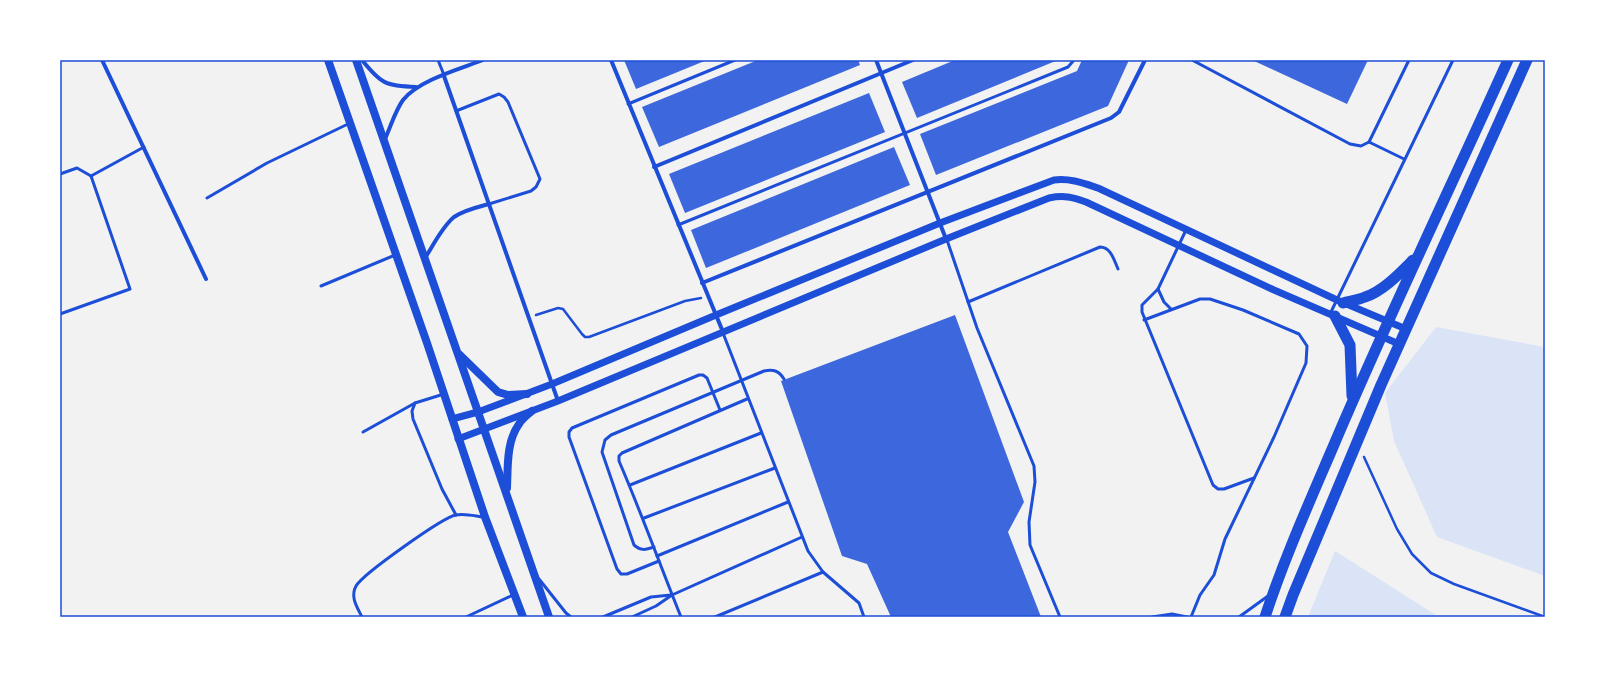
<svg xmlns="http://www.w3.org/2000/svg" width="1605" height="677" font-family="'Golos Text',sans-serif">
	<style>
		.green { fill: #dbe4f7 }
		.building { fill: #3d67dc }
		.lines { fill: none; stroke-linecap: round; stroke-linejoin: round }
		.path { stroke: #1d4ed8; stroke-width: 2.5 }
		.service { stroke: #1d4ed8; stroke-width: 3 }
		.minor { stroke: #1d4ed8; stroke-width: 4 }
		.tertiary { stroke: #1d4ed8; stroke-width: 7 }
		.secondary { stroke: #1d4ed8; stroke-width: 8 }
		.trunk { stroke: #1d4ed8; stroke-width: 11 }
		.neatline { fill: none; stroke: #1d4ed8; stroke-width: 1.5 }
	</style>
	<rect width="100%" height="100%" fill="#f2f2f2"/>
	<!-- green -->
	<g class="green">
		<polygon points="1436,327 1545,347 1545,576 1437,537 1394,441 1385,393"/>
		<polygon points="1335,551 1439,617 1308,617"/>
	</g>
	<!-- building -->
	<g class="building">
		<polygon points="624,60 707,60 636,89"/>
		<polygon points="758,60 858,60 860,65 659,147 642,107"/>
		<polygon points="955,60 1058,60 917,118 902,82"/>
		<polygon points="1082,60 1129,60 1108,106 936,175 920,134 1077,71"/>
		<polygon points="1252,60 1368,60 1347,104"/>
		<polygon points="869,93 885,132 685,213 669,174"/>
		<polygon points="894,147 910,185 706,268 691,230"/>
		<polygon points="955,315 1024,502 1008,532 1041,617 891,617 867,564 842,556 781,381"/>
	</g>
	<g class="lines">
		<!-- path -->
		<g class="path">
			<polyline points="536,315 558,308 563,309 582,334 585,337 589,337 685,301 701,298"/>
			<polyline points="1364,457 1397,529 1412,554 1431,573 1454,584 1545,617"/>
		</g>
		<!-- service -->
		<g class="service">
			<polyline points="438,60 444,75"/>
			<polyline points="1192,60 1350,144 1361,146 1369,142 1404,159"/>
			<polyline points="628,104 735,60"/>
			<polyline points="456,111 499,94 504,97 508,102 540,179 536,187 531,191 489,204"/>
			<polyline points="1369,142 1409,60"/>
			<polyline points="60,174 77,168 91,176 130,289 60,314"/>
			<polyline points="91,176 144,147"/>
			<polyline points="207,198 267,163 348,124"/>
			<polyline points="678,225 1068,67 1074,60"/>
			<polyline points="947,240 977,328 1034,466 1035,482 1029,522 1030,545 1060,617"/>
			<polyline points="321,286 395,255"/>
			<polyline points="1158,289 1186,230"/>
			<path d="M968,302L1100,247C1111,247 1114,260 1118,269"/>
			<polyline points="1171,309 1164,302 1158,289 1142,305 1142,312 1213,485 1218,489 1224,489 1254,478"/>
			<polyline points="1330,314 1453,60"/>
			<polyline points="1144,320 1200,299 1210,299 1243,310 1299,334 1307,346 1306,363 1274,437 1225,539 1214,575 1200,595 1191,617"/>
			<polyline points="723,333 808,551 823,572 859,603 864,617"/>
			<polyline points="444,394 415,403 412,411 413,419 442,489 456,515"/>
			<polyline points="363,432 415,403"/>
			<polyline points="630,485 761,433"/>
			<polyline points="644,518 775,468"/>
			<path d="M654,547C645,550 641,551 634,545L602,452L605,440L611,435L764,371C774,369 779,371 784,379"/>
			<polyline points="657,556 788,502"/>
			<polyline points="659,561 627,574 621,574 617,569 569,437 569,432 572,428 699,375 703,375 707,378 720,410"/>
			<polyline points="539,579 566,613 571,617"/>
			<path d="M362,617C357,607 350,597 356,586C363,574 443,517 456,515C464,513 475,516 483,517"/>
			<polyline points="466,617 513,595"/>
			<polyline points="603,617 651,597 671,595"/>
			<polyline points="632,617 656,606 672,595 802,537"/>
			<path d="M681,617C660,565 641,512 619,461V456L622,453L747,399"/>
			<polyline points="715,617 823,572"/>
			<polyline points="1152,617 1172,614 1187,617"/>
			<polyline points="1239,617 1268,596"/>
		</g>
		<!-- minor -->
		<g class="minor">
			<polyline points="102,60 206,279"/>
			<path d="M362,60C381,84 386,86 416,87"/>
			<polyline points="611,60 723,332"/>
			<polyline points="876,60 946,239"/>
			<polyline points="444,76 558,401"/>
			<path d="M385,139C391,126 395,111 403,100C419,80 460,69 483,60"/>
			<polyline points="654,167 913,60"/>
			<path d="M425,258C434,244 442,227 454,217C464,210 478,207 489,204"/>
			<polyline points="702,283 1111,118 1119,112 1145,60"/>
		</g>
		<!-- tertiary -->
		<g class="tertiary">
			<path d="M452,419L478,412L552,384L716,315L940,223L1054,180C1070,178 1083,183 1098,188L1337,300L1406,329"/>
			<path d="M458,439L558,401L946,239L1049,198C1064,195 1072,197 1086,202L1274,290L1399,344"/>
		</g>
		<!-- secondary -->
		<g class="secondary">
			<polyline points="328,60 427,343 485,517 523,617"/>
			<polyline points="356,60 549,617"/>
			<polyline points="460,355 498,392 508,395 527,394"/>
			<path d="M507,488C508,468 506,442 519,424C522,419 527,415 532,411"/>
		</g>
		<!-- trunk -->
		<g class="trunk">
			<path d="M1343,303C1350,301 1358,300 1365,297C1383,291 1399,274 1413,260"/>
			<polyline points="1335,316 1350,345 1352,396"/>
			<path d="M1265,617C1284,559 1309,503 1333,447C1388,317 1450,189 1508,60"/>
			<polyline points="1285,617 1293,595 1381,385 1527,60"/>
		</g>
	</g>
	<!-- border -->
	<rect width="1605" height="677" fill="none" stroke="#ffffff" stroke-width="122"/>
	<rect x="61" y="61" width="1483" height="555" class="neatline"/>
</svg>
